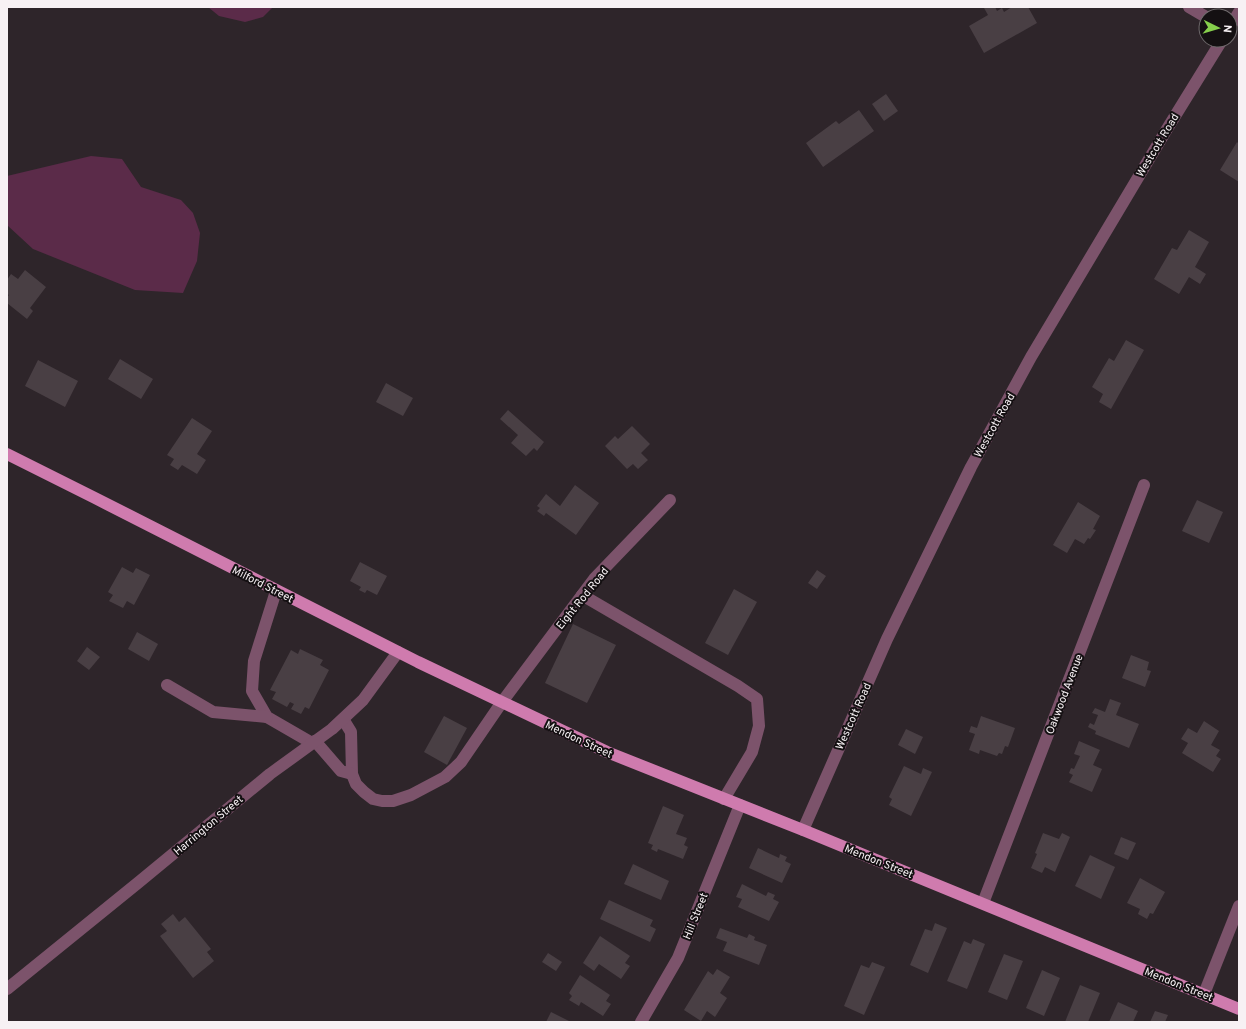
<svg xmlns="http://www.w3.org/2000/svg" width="1246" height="1029" font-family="Overpass,sans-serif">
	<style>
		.green { fill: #5b2b49 }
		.building { fill: #493f44 }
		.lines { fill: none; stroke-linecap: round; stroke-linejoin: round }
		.lane { stroke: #7c536b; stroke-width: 12 }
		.street { stroke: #7c536b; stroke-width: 12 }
		.primary { stroke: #cf7bae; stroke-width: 12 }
		.labels { text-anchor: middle; stroke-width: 4; stroke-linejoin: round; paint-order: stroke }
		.street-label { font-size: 11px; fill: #f7f1f4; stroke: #141012 }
	</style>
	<rect width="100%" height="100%" fill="#2e252a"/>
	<!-- green -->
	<g class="green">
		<polygon points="208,7 273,7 263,17 245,22 219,16"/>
		<polygon points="91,156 122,159 141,187 181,200 193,213 200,233 197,261 183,293 135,290 33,249 7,225 7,176"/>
	</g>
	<!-- building -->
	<g class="building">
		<polygon points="986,7 995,7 997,11 1002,8 1004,12 1012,7 1028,7 1037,23 984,53 969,26 988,15 984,8"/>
		<polygon points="886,94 898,111 884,121 872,104"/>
		<polygon points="859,110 874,131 823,167 806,143 836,121 839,124"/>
		<polygon points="1237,142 1239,144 1239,182 1220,170"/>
		<polygon points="1189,230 1209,242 1195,267 1206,274 1200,284 1189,277 1179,294 1154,279 1172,248 1177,250"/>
		<polygon points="25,270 46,287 30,308 33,311 27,319 7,303 7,297 9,295 7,294 7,280 11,274 18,279"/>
		<polygon points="1126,340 1144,350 1111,409 1099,402 1103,394 1092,387 1109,358 1114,361"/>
		<polygon points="120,359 153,379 141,399 108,379"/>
		<polygon points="38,360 78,381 65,407 25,386"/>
		<polygon points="386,383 413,398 403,416 376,402"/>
		<polygon points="508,410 544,442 537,451 534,448 526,456 511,443 518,435 500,419"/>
		<polygon points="192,418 212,431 197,454 206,460 197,474 182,465 178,470 170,465 174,459 167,455"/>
		<polygon points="632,426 650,444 641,453 648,460 638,469 633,464 627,469 605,446 615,436 618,439"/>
		<polygon points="575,485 599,503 576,535 546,513 544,516 537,511 540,508 537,506 546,494 560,506"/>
		<polygon points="1197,500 1223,512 1209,543 1182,531"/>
		<polygon points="1078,502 1100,516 1093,529 1096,530 1090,539 1088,538 1084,544 1075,539 1067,553 1053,545"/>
		<polygon points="360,562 387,576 377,595 367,590 365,593 359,590 361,587 350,581"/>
		<polygon points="122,567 133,573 136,568 150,575 134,605 127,601 123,608 109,601 113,595 108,592"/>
		<polygon points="817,570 826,576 817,589 808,583"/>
		<polygon points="734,589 757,602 728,655 705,643"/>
		<polygon points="573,624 616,645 587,703 545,683"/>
		<polygon points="137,632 158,644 149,661 128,649"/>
		<polygon points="87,647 100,657 89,670 77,661"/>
		<polygon points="300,649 323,660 320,665 329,670 309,709 305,707 301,714 291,709 294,704 290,702 287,707 272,699 276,692 270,690 291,650 298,654"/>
		<polygon points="1131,655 1149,662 1147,670 1151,671 1145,687 1122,678"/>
		<polygon points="1110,699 1121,703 1116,715 1139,724 1129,748 1095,734 1096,731 1088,727 1090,723 1094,725 1098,715 1092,713 1095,708 1105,712"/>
		<polygon points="444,716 467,728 447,765 424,752"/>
		<polygon points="981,716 1015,728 1008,747 1005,746 1002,754 999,753 997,756 980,750 979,754 969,750 975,734 969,732 971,726 977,728"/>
		<polygon points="1204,721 1219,731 1211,745 1220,750 1216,756 1221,759 1213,772 1182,753 1188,743 1181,739 1188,728 1197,733"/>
		<polygon points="906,729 923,737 915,754 898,745"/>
		<polygon points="1079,741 1100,750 1093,765 1102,769 1092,792 1069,782 1073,775 1069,773 1071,768 1074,769 1080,756 1074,754"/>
		<polygon points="904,766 921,774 923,768 932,772 911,816 889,805 892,799 889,797"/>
		<polygon points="663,806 684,815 676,834 687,838 684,845 688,847 683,859 658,849 657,852 651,849 653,845 648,843"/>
		<polygon points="1043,833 1059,839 1062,833 1070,837 1055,872 1045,867 1042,873 1031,868 1037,854 1035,853"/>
		<polygon points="1121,837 1136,843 1128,860 1114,854"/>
		<polygon points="758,848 779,858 780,854 787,857 785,861 791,864 782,883 749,868"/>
		<polygon points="1090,855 1115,867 1101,899 1075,886"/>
		<polygon points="633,864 669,881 661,900 624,884"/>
		<polygon points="1140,878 1165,892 1153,914 1150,913 1147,919 1138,914 1140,909 1127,903"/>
		<polygon points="742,884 766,896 768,892 775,895 773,899 779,902 769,921 738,907 742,899 736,897"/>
		<polygon points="609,900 653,920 650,926 656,929 650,942 600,919"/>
		<polygon points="173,914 179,922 185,917 211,949 207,952 214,961 193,978 160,936 167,931 161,924"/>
		<polygon points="935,923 947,928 928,973 910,965 925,929 932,931"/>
		<polygon points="720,928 747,938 749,934 755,937 754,940 767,945 759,965 723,951 727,942 716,938"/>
		<polygon points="600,936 630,956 625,963 630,966 621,979 599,964 594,971 583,963"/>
		<polygon points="973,939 985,944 967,989 947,981 964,941 971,944"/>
		<polygon points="548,953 562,962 556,971 542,962"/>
		<polygon points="1004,954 1023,961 1007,1000 988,992"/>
		<polygon points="872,962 885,967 864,1015 844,1006 861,965 869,968"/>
		<polygon points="717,969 730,977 720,993 727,998 715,1017 707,1011 701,1021 684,1010 708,971 713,975"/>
		<polygon points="1042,970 1060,978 1044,1016 1026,1008"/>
		<polygon points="580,975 610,995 606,1001 611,1004 603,1016 581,1002 579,1006 569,1000 572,996 569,993"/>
		<polygon points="1080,985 1100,993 1088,1022 1065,1022"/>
		<polygon points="1118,1002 1138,1011 1133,1022 1109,1022"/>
		<polygon points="1155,1011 1168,1015 1165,1022 1150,1022"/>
		<polygon points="551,1012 571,1022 546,1022"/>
	</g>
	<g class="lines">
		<!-- lane -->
		<g class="lane">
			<polyline points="276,591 254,661 252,691 267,717 312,743"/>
			<polyline points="582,595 738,686 757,699 759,726 752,752 724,799"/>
			<polyline points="167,685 213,712 267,717"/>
			<polyline points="343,719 351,732 352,774 356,784 364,792 373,799 382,801 393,801 411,795 445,777 461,762 502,702"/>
			<polyline points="315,741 341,771 352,774"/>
		</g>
		<!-- street -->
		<g class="street">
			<polyline points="1189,7 1206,17"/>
			<polyline points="1230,27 1239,12"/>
			<polyline points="502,702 594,579 670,500"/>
			<polyline points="803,830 887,639 971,467 1031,357 1167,129 1222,40"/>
			<polyline points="983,903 1144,485"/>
			<polyline points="7,989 139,882 270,774 332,729 363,700 398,652"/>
			<polyline points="1204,994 1239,906"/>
			<polyline points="641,1022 678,958 740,805"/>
		</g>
		<!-- primary -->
		<polyline class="primary" points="7,454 95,498 418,662 607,752 803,830 1239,1009"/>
	</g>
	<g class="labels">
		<!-- street labels -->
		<g class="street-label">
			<text transform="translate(1157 145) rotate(-59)" y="4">Westcott Road</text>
			<text transform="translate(994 425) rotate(-61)" y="4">Westcott Road</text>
			<text transform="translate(263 584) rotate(27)" y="4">Milford Street</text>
			<text transform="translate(582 598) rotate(-51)" y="4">Eight Rod Road</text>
			<text transform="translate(1064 694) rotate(-69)" y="4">Oakwood Avenue</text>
			<text transform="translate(853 716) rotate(-66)" y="4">Westcott Road</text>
			<text transform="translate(579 739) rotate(25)" y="4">Mendon Street</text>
			<text transform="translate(208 825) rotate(-40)" y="4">Harrington Street</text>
			<text transform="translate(879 861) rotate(22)" y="4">Mendon Street</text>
			<text transform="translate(695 916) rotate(-68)" y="4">Hill Street</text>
			<text transform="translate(1179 984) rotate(22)" y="4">Mendon Street</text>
		</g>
	</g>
	<!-- border -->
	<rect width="1246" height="1029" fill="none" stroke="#f7f1f4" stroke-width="16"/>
	<!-- north arrow -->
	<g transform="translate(1218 28) rotate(95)"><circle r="19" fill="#141012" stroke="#6f6a6c"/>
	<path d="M0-3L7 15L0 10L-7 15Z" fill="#86cf4c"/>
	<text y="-6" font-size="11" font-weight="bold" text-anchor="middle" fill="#f7f1f4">N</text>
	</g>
</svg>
